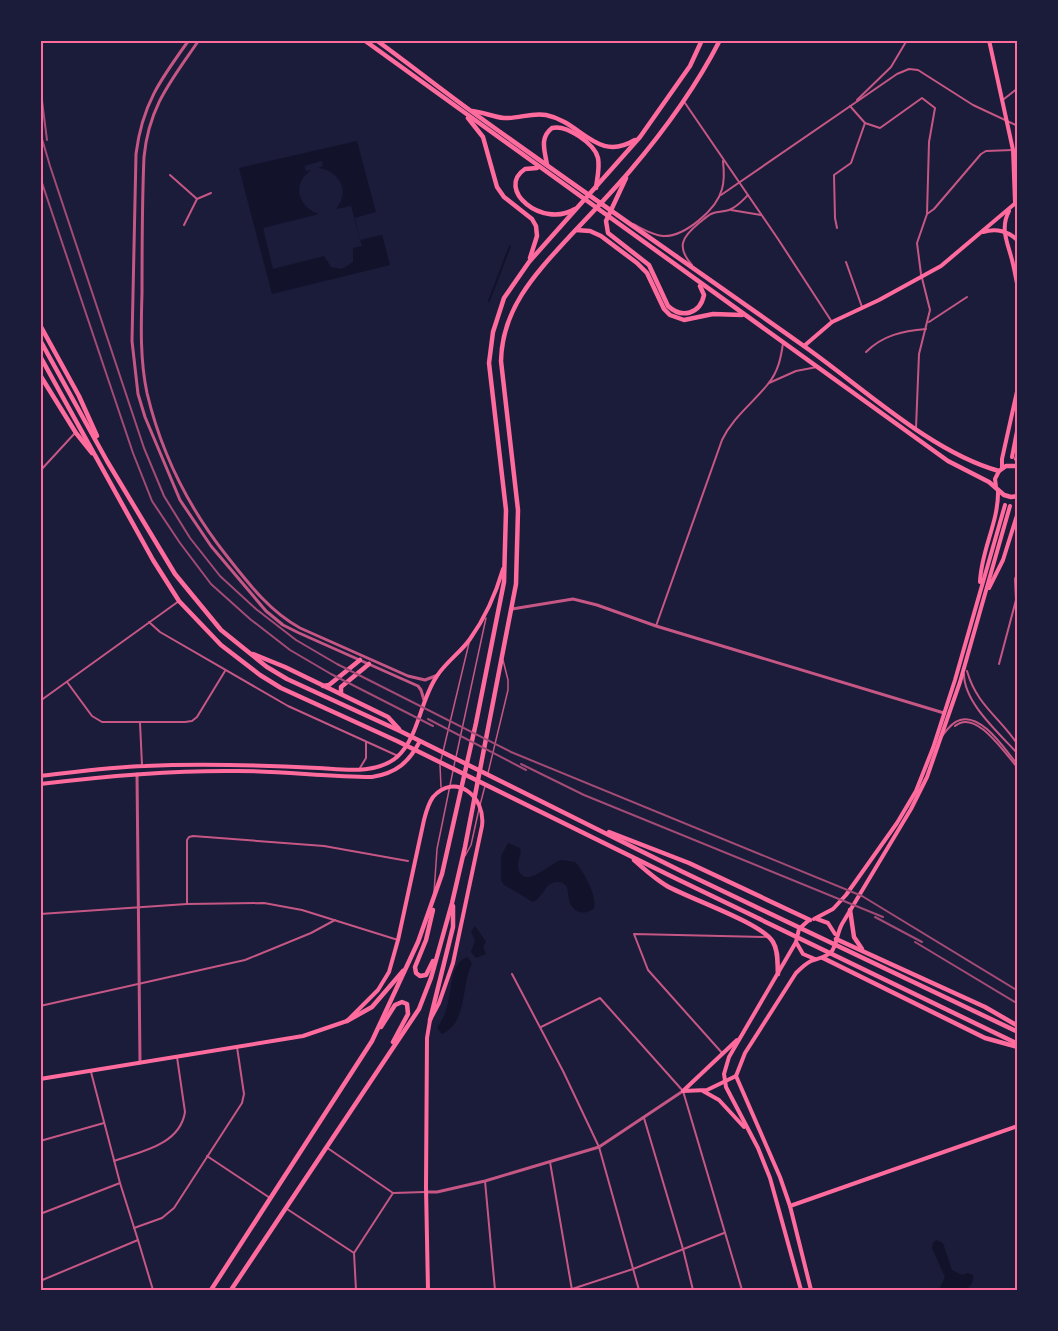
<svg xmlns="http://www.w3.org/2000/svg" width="1058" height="1331" font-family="'DejaVu Sans',sans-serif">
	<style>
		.water { fill: #12122b; fill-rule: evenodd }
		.pier { fill: #1b1b3a }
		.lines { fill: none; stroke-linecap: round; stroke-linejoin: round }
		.stream { stroke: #12122b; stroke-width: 2 }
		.service { stroke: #c65784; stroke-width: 1.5 }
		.pedestrian { stroke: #c65784; stroke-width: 2 }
		.minor { stroke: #c65784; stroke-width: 2 }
		.tertiary { stroke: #c65784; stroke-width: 3 }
		.secondary { stroke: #ff6b9d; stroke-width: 4 }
		.primary { stroke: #ff6b9d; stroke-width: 4.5 }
		.rail { stroke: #a44b75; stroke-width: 2 }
		.neatline { fill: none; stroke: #ff6b9d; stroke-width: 2 }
	</style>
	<rect width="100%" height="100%" fill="#1b1b3a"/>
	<!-- water -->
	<g class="water">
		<path d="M357,141L390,265L272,294L239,168ZM322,161L323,166L318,168C339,170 351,191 336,209L351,206L362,246L353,248V262L342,269L331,267L324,256L273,269L263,228L319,214C297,207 292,183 311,170L306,171L304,166Z"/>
		<path d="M508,843L520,848C522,855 517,860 518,867C522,892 551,863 561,860L575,862C584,872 597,895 594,908C586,915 575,914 570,903C567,895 571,882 557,882C545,882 543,898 533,902L504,885L501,880V856Z"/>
		<polygon points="475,926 486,942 483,947 486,954 476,958 471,952 475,941 471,932"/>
		<path d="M467,957L472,963C461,984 468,1023 442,1034L437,1028C441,1022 444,1017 446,1010C452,994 449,964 467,957Z"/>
		<path d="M936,1240L943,1243L952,1270L962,1275L968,1273L973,1275C975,1293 955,1291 942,1290L940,1288L945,1277L932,1248L933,1243Z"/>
	</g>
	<!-- pier -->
	<polygon class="pier" points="379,211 385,234 360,240 355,218"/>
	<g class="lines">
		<!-- stream -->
		<polyline class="stream" points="489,301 510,246"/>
		<!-- service -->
		<g class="service">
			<polyline points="456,757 486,618"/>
			<polyline points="441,760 469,643"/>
			<polyline points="440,765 441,787"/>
			<polyline points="488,773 508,690 508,680 503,660"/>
			<polyline points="480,805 485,786"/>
			<polyline points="465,856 471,845 479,809"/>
			<polyline points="434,893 437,849 455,761"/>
		</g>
		<!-- pedestrian -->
		<g class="pedestrian">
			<polyline points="170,175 197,199 211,193"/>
			<polyline points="184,225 197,199"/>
			<polyline points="1018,571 1015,579 1016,600 1018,600"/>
			<polyline points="999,664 1016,600"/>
			<path d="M967,671C977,706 1000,717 1018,745"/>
			<path d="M955,726C976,708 1005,754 1018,768"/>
			<polyline points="326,1147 393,1193"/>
			<polyline points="287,1209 354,1253"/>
			<polyline points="138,1240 153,1290"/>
		</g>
		<!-- minor -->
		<g class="minor">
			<polyline points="1004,99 1018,88"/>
			<polyline points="857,100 891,67 907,40"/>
			<polyline points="685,103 778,239 832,322"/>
			<polyline points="850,106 865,123 880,128 922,98 935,108 929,142 927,214 917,243 921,274 930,310 919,354 916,428"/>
			<polyline points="721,195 897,74 909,69 918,70 973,105 1018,126"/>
			<polyline points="731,210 761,215"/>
			<polyline points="927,214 934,209 981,154 986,151 1013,150"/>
			<path d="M633,224C643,229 652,235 663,236C685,237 717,209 722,189C725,179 724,170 723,161"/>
			<polyline points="837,228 835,218 834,175 851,163 865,123"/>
			<polyline points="846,262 862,307"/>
			<path d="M692,265C676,247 682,237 699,223C703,220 707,216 711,214C717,211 724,212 729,210C737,207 742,201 748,195"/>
			<polyline points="929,322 967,297"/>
			<path d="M866,352C883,335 903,331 926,329"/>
			<polyline points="769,383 796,371 817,367"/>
			<polyline points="40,471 75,433"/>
			<polyline points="149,622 160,632 288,706 398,756"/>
			<path d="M656,626L722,440C733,417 753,403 768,384C778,372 781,358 783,343"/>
			<path d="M964,674C964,703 999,733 1018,754"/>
			<polyline points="67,682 92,716 102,722 185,722 192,721 197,717 225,671"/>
			<polyline points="40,701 179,601"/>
			<polyline points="140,723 142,765"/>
			<path d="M942,736C947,730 952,722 960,720C982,713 1005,750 1018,765"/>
			<polyline points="360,768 366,758 366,742"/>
			<polyline points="187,904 187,840 189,837 193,836 324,846 408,861"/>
			<polyline points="40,914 187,904 264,903 302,910 398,940"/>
			<polyline points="512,974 563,1071 599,1147 639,1290"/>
			<polyline points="40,1006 245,960 311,933 335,920"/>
			<polyline points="541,1027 600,998 683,1091 742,1290"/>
			<polyline points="723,1054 648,970 634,934 768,937"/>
			<polyline points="644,1118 683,1249 693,1290"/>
			<polyline points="40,1141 104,1123"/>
			<polyline points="207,1156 270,1198"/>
			<path d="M114,1161C140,1152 180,1145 185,1112L177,1057"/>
			<polyline points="550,1162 572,1290"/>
			<polyline points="485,1181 495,1290"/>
			<polyline points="40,1214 120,1183"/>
			<polyline points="134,1228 162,1218 174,1208 242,1103 244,1094 237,1047"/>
			<polyline points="40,1281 138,1240 120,1183 91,1072"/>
			<polyline points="356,1290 354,1253 393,1193 425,1192"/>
			<polyline points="569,1290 633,1269 724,1233"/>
		</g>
		<!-- tertiary -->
		<g class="tertiary">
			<path d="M189,40C160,80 142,105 136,154L132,341L138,394L145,417L180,500L211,546L266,611L283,625L299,633L418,686L421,690L424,700"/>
			<path d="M199,40C171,81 149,106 144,157C142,202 142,248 142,293C141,326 140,360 147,393C161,452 189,508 226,555C248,583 269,611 300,628L408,676L425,680L438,675"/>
			<polyline points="512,609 573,599 597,605 656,626 944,713"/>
			<polyline points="137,774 140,1063"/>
			<polyline points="426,1192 437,1192 485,1181 599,1147 683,1091"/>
		</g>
		<!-- secondary -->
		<g class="secondary">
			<polyline points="989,40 1013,150 1015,203 1018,208"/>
			<path d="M1009,211C999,230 1009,245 1013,264C1015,272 1016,280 1018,288"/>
			<path d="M983,232C996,228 1009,231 1018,241"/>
			<polyline points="804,346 832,322 879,300 941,266 1018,201"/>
			<polyline points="1012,457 1018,426"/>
			<polyline points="1016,459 1018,453"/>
			<polyline points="1002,468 1002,459 1018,387"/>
			<polyline points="996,487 995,479 999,471"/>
			<path d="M980,582C981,550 999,522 998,490"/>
			<polyline points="989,588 1003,560 1018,512"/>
			<path d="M40,776C75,772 110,767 145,766C203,763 260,765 318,768C342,769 376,775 397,757C419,737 420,700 437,676C446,662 461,652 470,639C485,618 496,593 503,569"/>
			<path d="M40,784C106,776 172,770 238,771C283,771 327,777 372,777C397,773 409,762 420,741"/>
			<polyline points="814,919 833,909 846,895 897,823 916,791 933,748 955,680 1005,505"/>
			<polyline points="817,919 828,923 835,934"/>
			<polyline points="809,920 799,929 796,942 803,954 815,959"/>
			<polyline points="796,942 729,1057 724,1074 726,1087 758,1148 770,1178 801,1290"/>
			<path d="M736,1076L745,1053L796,973C800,969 805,964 811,961C818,958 826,958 832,951C837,944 837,933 842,924L911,809L927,777L960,682L1010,506"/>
			<polyline points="736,1076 780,1177 790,1206 811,1290"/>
			<path d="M40,1079L303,1036L347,1021L378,990L389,972L398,940L424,820C426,812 428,804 433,797C455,772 486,796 482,826L453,963L439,1003L430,1020L427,1038L426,1187L428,1290"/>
			<polyline points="683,1091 737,1040"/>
			<polyline points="683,1091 707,1090 736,1076"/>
			<polyline points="703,1091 719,1100 744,1127"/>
			<polyline points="790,1206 1018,1126"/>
		</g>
		<!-- primary -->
		<g class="primary">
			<polyline points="364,40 948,461 989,482 1004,495 1011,497 1018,496"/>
			<path d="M376,40C408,63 439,88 471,111C580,190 691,266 801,344C860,385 930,452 999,471L1006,466H1018"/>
			<path d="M472,111C483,112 493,117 504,118C519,119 532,112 546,115C582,122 596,163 635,140"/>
			<polyline points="468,118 483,137 497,187 504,197 532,219 536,226 537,236 530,258"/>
			<path d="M547,165C545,151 539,138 552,128C566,124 595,144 598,158C600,168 597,179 596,188"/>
			<path d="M537,168L525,169C495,189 542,229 575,209"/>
			<path d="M626,178L606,221L608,233L649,265L668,306C682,319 700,314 704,295L700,286"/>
			<polyline points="576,230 590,231 601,236 637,263 647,273 664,309 670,315 684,320 713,314 742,315"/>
			<polyline points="40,325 79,396 97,436"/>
			<polyline points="40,340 107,461 175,574 221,630 267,667 287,679 400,731 683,872 1018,1032"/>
			<polyline points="40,356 153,560 179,601 221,645 260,675 281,688 397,741 679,880 1018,1044"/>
			<polyline points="40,375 76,433 92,453"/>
			<polyline points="253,654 285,667 388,717 399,729"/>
			<polyline points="323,686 329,685 360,660"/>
			<polyline points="341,694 341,687 369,664"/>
			<polyline points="609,832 689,863 810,920"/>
			<path d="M634,860C644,869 655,879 667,886C690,899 762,923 773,942C779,952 777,964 778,974"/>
			<polyline points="433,910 426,940 415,967 416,973 420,976 426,975 433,961"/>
			<polyline points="850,910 854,937 862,949"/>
			<polyline points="836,939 985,1007 1018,1026"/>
			<polyline points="823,958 985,1038 1018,1047"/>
			<polyline points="430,1020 453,927 453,906"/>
			<polyline points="347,1021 372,1007 403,971"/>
			<polyline points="381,1027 395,1005 402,1002 407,1004 408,1014 393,1042"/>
			<polyline points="211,1290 372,1041 418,942 442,874 476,723 504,582 506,510 489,363 493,332 504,298 529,262 640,137 690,66 702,40"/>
			<path d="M231,1290L419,1009L431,978L452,903L465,847L516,584L518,510L501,361C502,308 536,273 570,236C590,215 610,194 629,172C664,131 695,89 720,40"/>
		</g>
		<!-- rail -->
		<g class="rail">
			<polyline points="40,85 47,140"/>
			<polyline points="40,132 50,166 144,448 164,496 190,538 220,576 256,609 296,640 337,664 511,752 862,896 1018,991"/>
			<polyline points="40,177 133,453 152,501 180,543 211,584 250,619 290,650 331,674 433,726"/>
			<polyline points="428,719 526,770"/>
			<polyline points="521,764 584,795 883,917"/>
			<polyline points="875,917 922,942"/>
			<polyline points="915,942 1018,1004"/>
		</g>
	</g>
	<!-- border -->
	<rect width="1058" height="1331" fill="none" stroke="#1b1b3a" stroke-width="84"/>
	<rect x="42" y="42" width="974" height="1247" class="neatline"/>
</svg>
